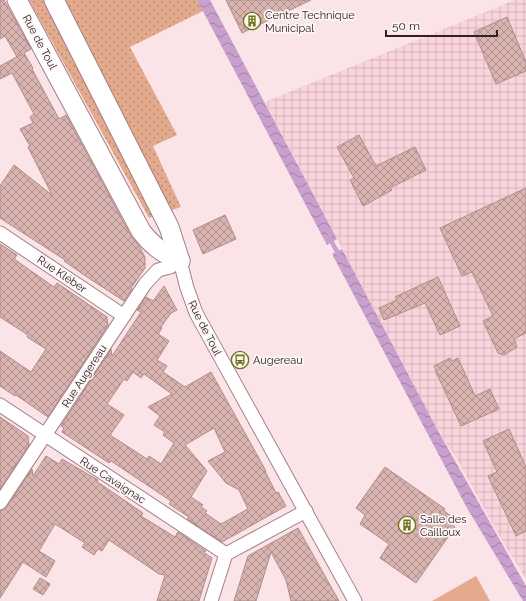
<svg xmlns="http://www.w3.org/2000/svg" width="526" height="601" font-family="Raleway,sans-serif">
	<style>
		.industrial { fill: url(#industrial-grid) }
		.grass { fill: url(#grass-dots) }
		.pitch { fill: #e4aa8e }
		.water { fill: url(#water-waves) }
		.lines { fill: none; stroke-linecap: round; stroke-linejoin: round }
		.stream { stroke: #c89fcd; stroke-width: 4.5 }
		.building { fill: url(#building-cross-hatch); stroke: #b08c88; fill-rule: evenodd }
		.street-casing { stroke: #a27f86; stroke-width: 15 }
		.secondary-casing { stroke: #a27f86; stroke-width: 21 }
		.street { stroke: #fff; stroke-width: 13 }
		.secondary { stroke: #fff; stroke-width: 19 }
		.labels { text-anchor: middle; stroke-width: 3.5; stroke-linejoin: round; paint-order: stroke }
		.poi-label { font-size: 11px; fill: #2e2023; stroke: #fdf6f7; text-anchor: start }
		.street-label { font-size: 11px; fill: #2e2023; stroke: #fdf6f7 }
	</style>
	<defs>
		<pattern id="industrial-grid" width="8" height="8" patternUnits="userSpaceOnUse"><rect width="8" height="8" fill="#fad4dc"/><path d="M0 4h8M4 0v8" fill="none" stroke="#d7b6bc"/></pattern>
		<pattern id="grass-dots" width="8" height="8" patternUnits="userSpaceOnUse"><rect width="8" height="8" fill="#e4aa8e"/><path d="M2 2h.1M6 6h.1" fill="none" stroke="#b98a74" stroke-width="1.8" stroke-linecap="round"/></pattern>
		<pattern id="water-waves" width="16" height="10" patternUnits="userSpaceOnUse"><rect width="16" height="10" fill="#c89fcd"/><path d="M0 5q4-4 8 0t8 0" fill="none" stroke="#a381a6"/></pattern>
		<pattern id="building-cross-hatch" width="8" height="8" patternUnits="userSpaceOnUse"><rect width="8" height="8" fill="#d8b3af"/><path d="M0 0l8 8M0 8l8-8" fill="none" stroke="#b0918e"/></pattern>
	</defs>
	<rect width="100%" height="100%" fill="#fbe4e8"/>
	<!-- industrial -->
	<polygon class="industrial" points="515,0 526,0 526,579 501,539 458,461 437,429 265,102"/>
	<!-- grass -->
	<polygon class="grass" points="29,0 197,0 203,11 130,47 177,135 153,146 181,207 149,218"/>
	<!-- pitch -->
	<polygon class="pitch" points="476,576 490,601 432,601"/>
	<!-- water -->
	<g class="water">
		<polygon points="197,0 210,0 337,239 327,245"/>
		<polygon points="342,249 437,429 526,586 526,601 523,601 467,508 332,254"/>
	</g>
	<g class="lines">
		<!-- stream -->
		<polyline class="stream" points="329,237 340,257"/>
	</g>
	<!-- building -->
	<g class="building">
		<polygon points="0,0 4,0 31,49 24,53 33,68 32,69 59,119 66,115 131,236 139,246 145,257 145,268 131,288 132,289 124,301 90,279 64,261 65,260 0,218 0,186 14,165 52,195 28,147 30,146 20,129 33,123 30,117 34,114 12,73 0,79 0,66 22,54 17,57 5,36 0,39"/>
		<polygon points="226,0 311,0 242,33"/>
		<polygon points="507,17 526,62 526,71 496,84 474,32"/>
		<polygon points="359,135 376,166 415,147 426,170 390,188 392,190 363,206 350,180 354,178 337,147"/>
		<polygon points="526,188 526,333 514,339 517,347 504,355 498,353 483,321 493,316 472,272 462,276 440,228"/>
		<polygon points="225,215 236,239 203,254 193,230"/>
		<polygon points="0,244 17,255 14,259 54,287 57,283 107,317 108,325 48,417 16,395 15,396 0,386 0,351 31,372 46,349 27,337 28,335 0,317"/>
		<polygon points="438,277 460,326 440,335 425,303 384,320 379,308 397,300 395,297"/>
		<path d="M164,286L177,310L171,313L161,327L162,328L158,334L169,341L157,360L167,366L163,372L185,387L211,372L266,471H265L276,493L278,492L286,506L222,542L187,519L189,517L169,504L171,501L111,461L109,463L62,432L64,428L61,426L111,349L112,356L141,312L137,310L146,297L153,301ZM133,372L141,378L144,374L172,394L148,407L160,416L154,425L165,432L163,435L174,443L161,464L149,456L147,459L110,435L124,415L107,404L124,379L127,381ZM214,428L225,452L208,461L226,483L239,490L248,509L221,524L205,513L207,511L201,507L203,505L191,497L207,471L185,445Z"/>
		<polygon points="450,358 452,361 458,358 475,396 490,389 499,409 461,426 435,370 436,370 434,366"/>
		<polygon points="0,417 28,436 29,445 0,489"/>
		<polygon points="509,429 526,467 526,531 516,536 488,476 497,472 483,441"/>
		<polygon points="46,456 59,464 62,459 98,480 97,482 99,483 143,513 141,516 175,537 178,532 206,551 203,552 212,558 199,601 157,601 165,575 159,574 109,540 102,551 98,549 94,555 82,547 85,543 55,524 39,551 55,561 46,577 23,562 0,598 0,511 7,507 32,469 33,476"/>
		<polygon points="385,467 445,509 444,511 451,516 448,522 455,527 416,583 380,558 389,544 360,524 365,515 356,508"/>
		<polygon points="298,528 339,601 291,601 286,580 271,552 256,601 234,601 248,556"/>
		<polygon points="40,578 50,584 43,595 33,589"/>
	</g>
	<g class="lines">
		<defs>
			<g id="street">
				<polyline points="0,233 124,316"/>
				<polyline points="0,405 226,554"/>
				<polyline points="0,503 145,284 158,270 170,267 180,261 187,288 196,313 355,601"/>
				<polyline points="211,601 226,554 306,511"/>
			</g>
			<g id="secondary">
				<path d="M17,0L141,231C152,246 163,253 180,261"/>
				<polyline points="54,0 169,227 180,261"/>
			</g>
		</defs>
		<!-- street casing -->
		<use href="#street" class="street-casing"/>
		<!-- secondary casing -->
		<use href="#secondary" class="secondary-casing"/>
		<!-- street -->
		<use href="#street" class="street"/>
		<!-- secondary -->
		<use href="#secondary" class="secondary"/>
	</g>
	<!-- icons -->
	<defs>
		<symbol id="building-ring" viewBox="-11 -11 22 22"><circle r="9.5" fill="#fdf6f7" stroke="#72741a" stroke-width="1.5"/><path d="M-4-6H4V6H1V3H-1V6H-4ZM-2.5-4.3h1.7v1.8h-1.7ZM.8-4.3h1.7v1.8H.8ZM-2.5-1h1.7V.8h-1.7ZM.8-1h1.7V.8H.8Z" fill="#72741a"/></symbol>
		<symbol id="bus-ring" viewBox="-11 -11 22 22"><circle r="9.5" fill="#fdf6f7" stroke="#72741a" stroke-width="1.5"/><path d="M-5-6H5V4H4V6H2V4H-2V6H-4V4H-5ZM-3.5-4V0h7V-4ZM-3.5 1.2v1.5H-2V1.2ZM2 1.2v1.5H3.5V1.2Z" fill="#72741a"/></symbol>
	</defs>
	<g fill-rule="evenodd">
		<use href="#building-ring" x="242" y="11" width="20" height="20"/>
		<use href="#bus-ring" x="230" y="350" width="20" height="20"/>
		<use href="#building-ring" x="397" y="515" width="20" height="20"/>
	</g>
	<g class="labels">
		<!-- poi labels -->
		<g class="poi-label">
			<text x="265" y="19">Centre Technique<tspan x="265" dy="13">Municipal</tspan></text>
			<text x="253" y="364">Augereau</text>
			<text x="420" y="523">Salle des<tspan x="420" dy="13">Cailloux</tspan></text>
		</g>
		<!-- street labels -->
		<g class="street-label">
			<text transform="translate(40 42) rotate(62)" y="4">Rue de Toul</text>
			<text transform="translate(62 274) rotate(34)" y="4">Rue Kléber</text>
			<text transform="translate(205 328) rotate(63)" y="4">Rue de Toul</text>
			<text transform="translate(84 376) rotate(-57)" y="4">Rue Augereau</text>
			<text transform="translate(113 480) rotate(33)" y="4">Rue Cavaignac</text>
		</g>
	</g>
	<!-- scale -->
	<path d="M386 30v6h111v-6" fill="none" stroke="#2e2023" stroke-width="2"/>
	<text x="392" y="30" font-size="12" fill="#2e2023" stroke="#fdf6f7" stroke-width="3" paint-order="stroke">50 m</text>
</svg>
